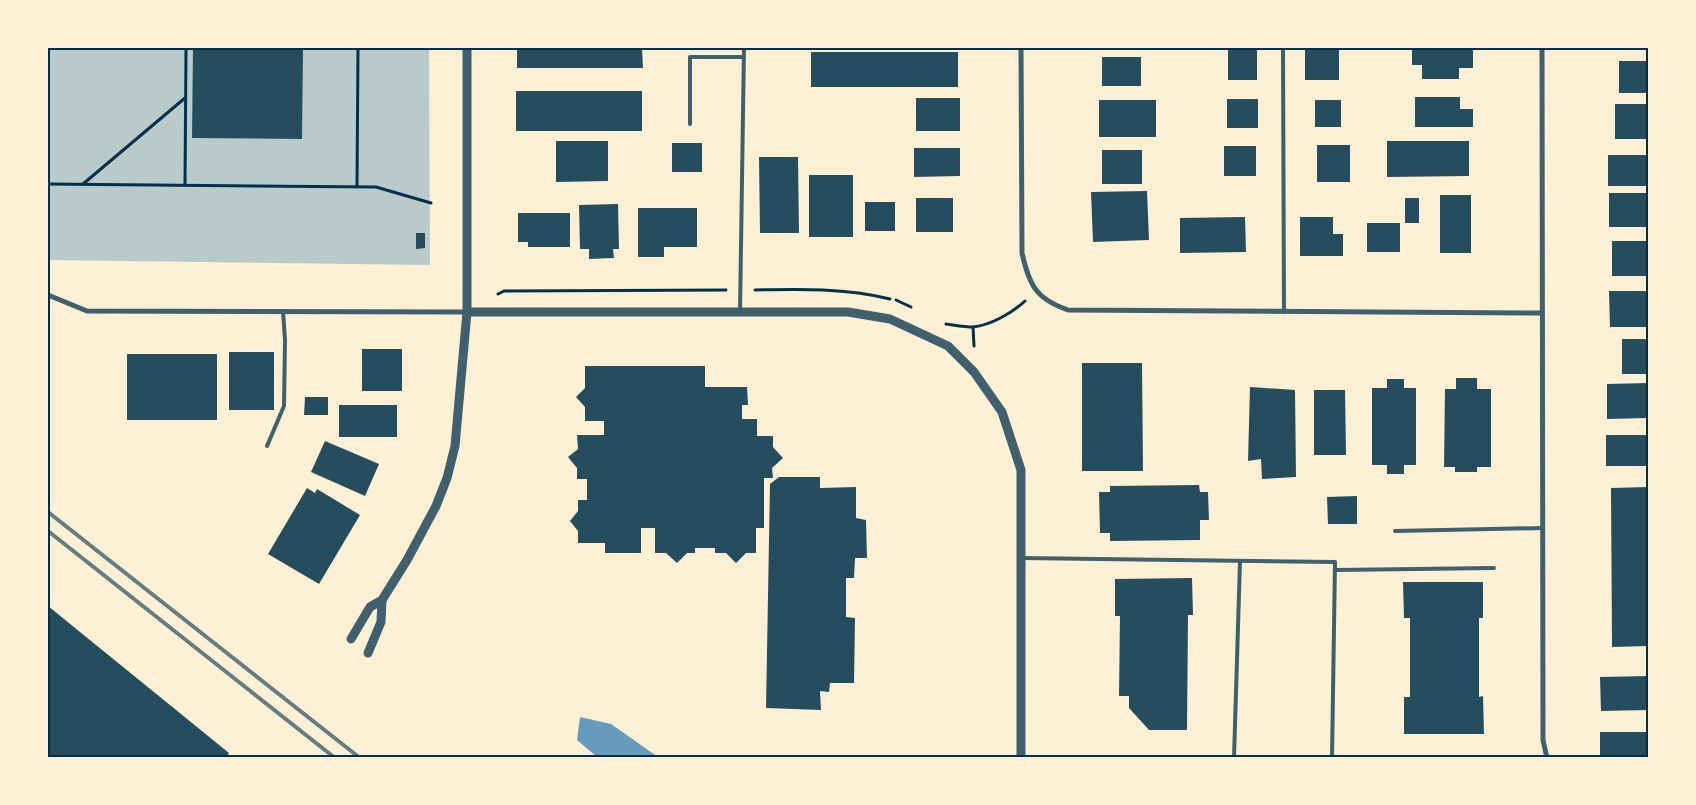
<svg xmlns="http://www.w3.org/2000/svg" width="1696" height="805" font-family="Helvetica,sans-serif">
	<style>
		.green { fill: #b9caca }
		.water { fill: #669bbc }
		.building { fill: #264d5e }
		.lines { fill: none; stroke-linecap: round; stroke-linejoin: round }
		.path { stroke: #003049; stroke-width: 3 }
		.service { stroke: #3f606c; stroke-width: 4 }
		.minor { stroke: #3f606c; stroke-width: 5 }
		.tertiary { stroke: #3f606c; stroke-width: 9 }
		.rail { stroke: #657d81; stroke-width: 4 }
		.neatline { fill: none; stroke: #003049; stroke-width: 2 }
	</style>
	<rect width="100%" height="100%" fill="#fdf0d5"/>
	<!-- green -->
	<polygon class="green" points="48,48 429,48 430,265 48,260"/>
	<!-- water -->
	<polygon class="water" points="580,717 611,724 658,757 597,757 577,740"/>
	<!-- building -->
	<g class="building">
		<polygon points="193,48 303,48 302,139 192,138"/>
		<polygon points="517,48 642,48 643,68 517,68"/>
		<polygon points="1412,48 1473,48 1473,68 1459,68 1459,79 1422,79 1422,65 1412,65"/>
		<rect x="1228" y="50" width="29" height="30"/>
		<rect x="1305" y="50" width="34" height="30"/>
		<rect x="811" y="52" width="147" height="35"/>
		<rect x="1102" y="57" width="39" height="29"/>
		<rect x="1619" y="61" width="29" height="32"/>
		<rect x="516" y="91" width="126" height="40"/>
		<polygon points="1415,97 1460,97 1460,109 1473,109 1473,127 1415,127"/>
		<rect x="916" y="98" width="44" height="33"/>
		<rect x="1227" y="99" width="31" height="29"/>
		<rect x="1099" y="100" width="57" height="37"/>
		<rect x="1315" y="100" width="26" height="27"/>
		<rect x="1615" y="104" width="33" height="35"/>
		<polygon points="556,141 608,141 608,181 556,182"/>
		<polygon points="1387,141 1469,141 1469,176 1387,177"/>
		<rect x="672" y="143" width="30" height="29"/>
		<rect x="1317" y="145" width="33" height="37"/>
		<rect x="1224" y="146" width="32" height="30"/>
		<polygon points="914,148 960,148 960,176 914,177"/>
		<rect x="1102" y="150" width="40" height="34"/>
		<rect x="1608" y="155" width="40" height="31"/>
		<polygon points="759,157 798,157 799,233 760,233"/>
		<rect x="809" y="175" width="44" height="62"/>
		<polygon points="1147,191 1149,240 1093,242 1091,192"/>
		<rect x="1609" y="193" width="39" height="34"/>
		<rect x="1440" y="195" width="31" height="58"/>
		<rect x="916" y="198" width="37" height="34"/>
		<rect x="1405" y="198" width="14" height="25"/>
		<rect x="865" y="202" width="30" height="29"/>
		<polygon points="618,204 619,249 613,249 614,258 589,259 589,249 580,249 579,205"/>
		<polygon points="638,208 697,208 697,247 664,247 664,257 638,257"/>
		<polygon points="518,213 570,213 570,247 528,247 528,242 518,242"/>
		<polygon points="1245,217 1246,252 1180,253 1180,218"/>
		<polygon points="1300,217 1333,217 1333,234 1343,234 1343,256 1300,256"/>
		<rect x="1367" y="223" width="33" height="29"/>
		<polygon points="416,233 425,233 425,248 416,249"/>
		<rect x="1612" y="241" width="36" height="35"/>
		<polygon points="1609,291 1648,291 1648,327 1610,327"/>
		<rect x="1622" y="339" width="26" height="35"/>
		<rect x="362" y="349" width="40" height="42"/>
		<rect x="229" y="352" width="45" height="58"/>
		<rect x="127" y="354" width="90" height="66"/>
		<polygon points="1082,363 1142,363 1143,471 1082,471"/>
		<polygon points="585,366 705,366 705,387 747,387 748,405 742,405 742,419 757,419 757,436 773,436 773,447 783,458 772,468 773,478 764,478 764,528 756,528 756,553 746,553 736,563 726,553 715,553 715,548 695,548 695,553 687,553 677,563 666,553 655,553 655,528 641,528 641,553 605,553 605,543 578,543 578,531 570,521 578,511 578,500 587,500 587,479 577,479 577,468 568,457 578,449 577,435 604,435 604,421 585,421 585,407 576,397 585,388"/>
		<polygon points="1456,378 1477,378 1477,389 1491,389 1491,467 1477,467 1477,472 1455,472 1455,467 1444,467 1445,389 1456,389"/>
		<polygon points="1387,379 1404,379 1404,388 1416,388 1416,465 1404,465 1404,474 1387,474 1387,465 1372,465 1372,388 1387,388"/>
		<polygon points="1648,383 1648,418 1607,419 1607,384"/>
		<polygon points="1250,387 1295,390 1296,477 1262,479 1261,459 1248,461"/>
		<polygon points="1314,390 1345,390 1346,455 1314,455"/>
		<polygon points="305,397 328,397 328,415 304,415"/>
		<rect x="339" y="405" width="58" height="32"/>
		<rect x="1606" y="435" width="42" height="31"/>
		<polygon points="325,441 379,464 365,496 311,472"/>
		<polygon points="779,477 820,477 820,488 856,487 856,518 866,520 867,558 855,558 854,578 846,578 846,617 855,618 854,683 830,683 829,692 820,691 821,710 766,708 770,484"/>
		<polygon points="1199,485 1200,492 1208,492 1209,520 1200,520 1200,540 1110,541 1110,533 1100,533 1099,492 1110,492 1110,486"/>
		<polygon points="1648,487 1648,646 1612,647 1611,488"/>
		<polygon points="307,488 315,493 317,489 360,515 319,584 268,554"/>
		<polygon points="1357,496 1357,524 1328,524 1327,497"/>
		<polygon points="1192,578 1193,615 1188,615 1187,730 1149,730 1129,708 1129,696 1119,696 1120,616 1115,616 1115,579"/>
		<polygon points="1403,582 1483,582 1483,618 1479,618 1479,697 1483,696 1484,734 1404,734 1404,697 1410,697 1410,618 1404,618"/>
		<polygon points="48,606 229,753 226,758 48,758"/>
		<polygon points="1648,676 1648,710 1601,711 1600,677"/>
		<rect x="1600" y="732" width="48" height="26"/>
	</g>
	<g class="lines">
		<!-- path -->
		<g class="path">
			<polyline points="48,184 376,187 431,203"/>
			<polyline points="83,184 185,98"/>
			<polyline points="185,184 186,48"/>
			<polyline points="357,186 358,48"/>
			<path d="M755,290C800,289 846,288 890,299"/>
			<polyline points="498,294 504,291 726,290"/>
			<polyline points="896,300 911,307"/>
			<path d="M946,324C954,325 965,327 973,327C991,325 1012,313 1025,301"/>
			<polyline points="973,327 974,346"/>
		</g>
		<!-- service -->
		<g class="service">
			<polyline points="1283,48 1284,312"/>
			<polyline points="690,124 690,57 744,57"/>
			<polyline points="740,312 744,48"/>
			<polyline points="267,446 284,406 285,340 283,311"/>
			<polyline points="1395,531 1543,528"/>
			<polyline points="1021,558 1335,562 1332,758"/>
			<polyline points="1335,570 1494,568"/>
			<polyline points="1234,758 1240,561"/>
		</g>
		<!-- minor -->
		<g class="minor">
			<path d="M1021,48L1022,253C1029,285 1036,299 1068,310L1542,313"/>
			<polyline points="1542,48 1543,740 1547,758"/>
			<polyline points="48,295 87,311 467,312"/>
		</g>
		<!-- tertiary -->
		<g class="tertiary">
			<polyline points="467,312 848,312 890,319 948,346 974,372 1002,412 1021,470 1021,758"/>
			<polyline points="351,639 370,607 382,600 407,560 436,506 447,478 455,446 467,312 467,48"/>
			<polyline points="368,653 381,622 382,600"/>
		</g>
		<!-- rail -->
		<g class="rail">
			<polyline points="48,512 360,758"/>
			<polyline points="48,531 335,758"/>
		</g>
	</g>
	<!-- border -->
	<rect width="1696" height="805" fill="none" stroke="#fdf0d5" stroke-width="98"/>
	<rect x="49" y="49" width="1598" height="707" class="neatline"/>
</svg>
